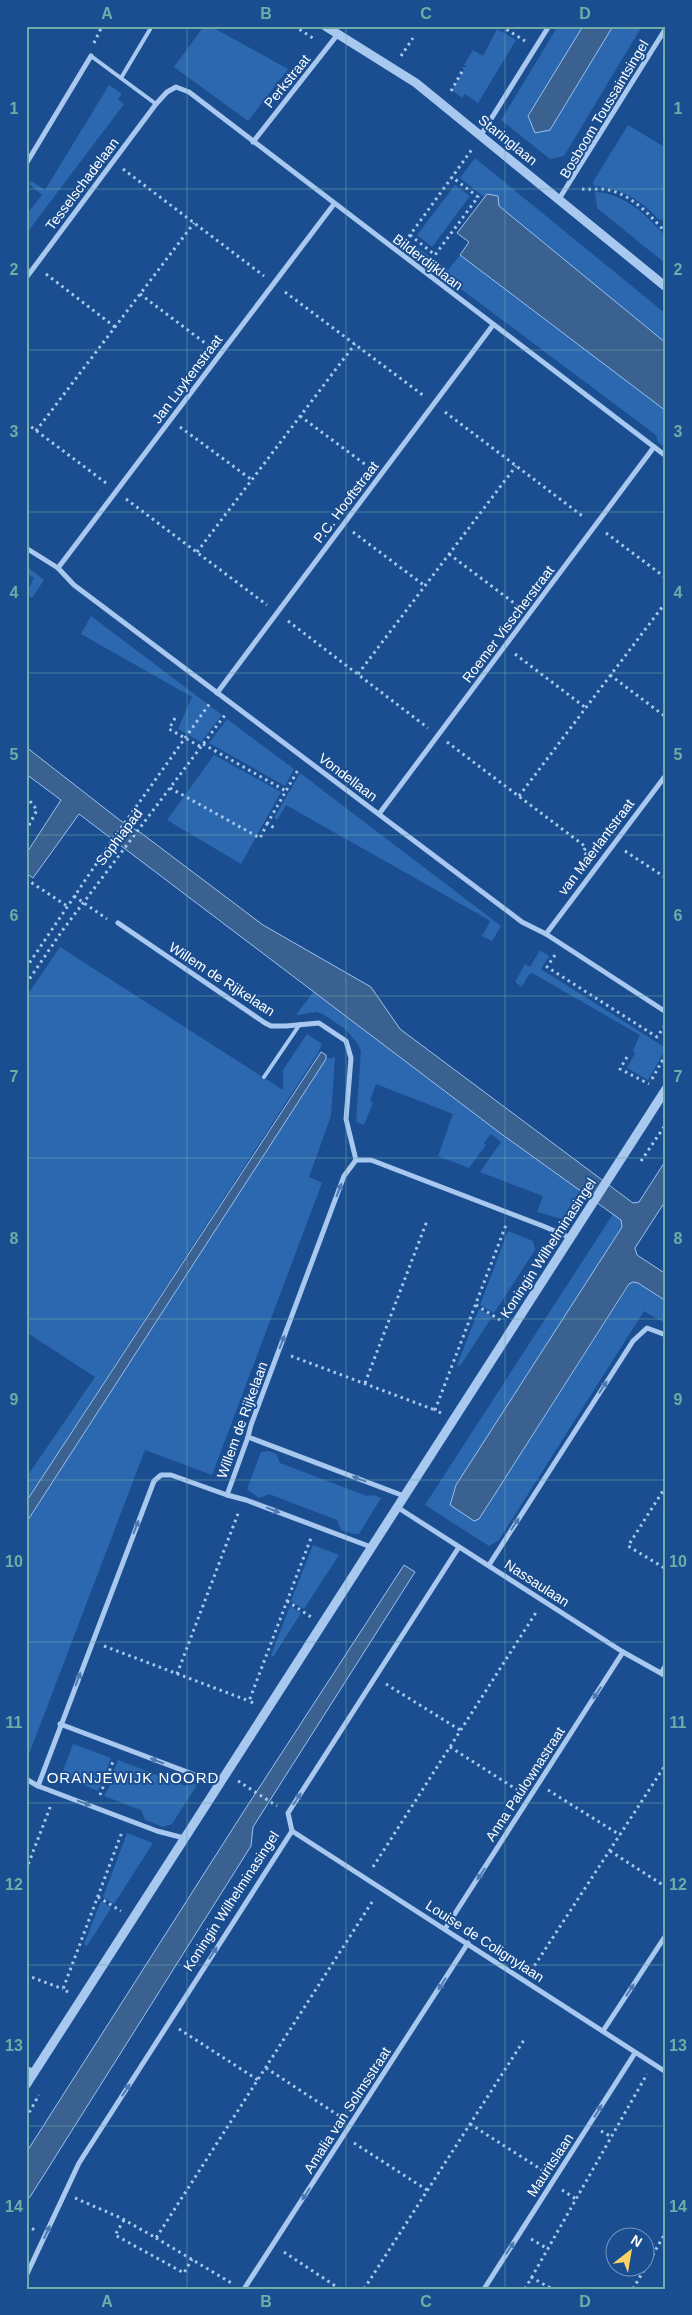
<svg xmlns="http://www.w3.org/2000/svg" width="692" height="2315" font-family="Helvetica,sans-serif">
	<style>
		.green { fill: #2c68af }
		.water { fill: #3b6191; stroke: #9bc3f1 }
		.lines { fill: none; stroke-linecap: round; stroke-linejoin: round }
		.path { stroke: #a8c8ef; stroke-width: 3; stroke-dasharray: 2.5 4; stroke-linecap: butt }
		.service { stroke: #a8c8ef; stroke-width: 4 }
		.minor { stroke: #a8c8ef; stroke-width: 5 }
		.tertiary { stroke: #a8c8ef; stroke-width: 9 }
		.oneway { fill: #4c79b1 }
		.grid { fill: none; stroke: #6fada8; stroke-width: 1; stroke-opacity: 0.55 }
		.labels { text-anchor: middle; stroke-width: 4; stroke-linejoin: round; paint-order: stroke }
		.street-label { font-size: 14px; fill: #fff; stroke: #1a4e90 }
		.neighbourhood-label { font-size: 15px; letter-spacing: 1px; fill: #fff; stroke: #1a4e90 }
		.neatline { fill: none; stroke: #6fada8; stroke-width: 2 }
		.grid-label { font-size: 16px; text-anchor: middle; font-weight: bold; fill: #6fada8 }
	</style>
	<rect width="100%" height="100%" fill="#1a4e90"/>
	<!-- green -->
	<g class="green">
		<polygon points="204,26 210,26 288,69 248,121 174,67"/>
		<polygon points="558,26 583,26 528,116 550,130 613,26 642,26 564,156 550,159 501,120"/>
		<polygon points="497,29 516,40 478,103 465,94 462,98 452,90 466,66 464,65 473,50 483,56"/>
		<polygon points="109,85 122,94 118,99 124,104 26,234 26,215 42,195 29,184 31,181 45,190"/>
		<path d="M628,125L666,148V219L659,220C643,201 619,187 594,186L593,182Z"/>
		<polygon points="475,158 666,314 666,343 498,206 497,196 487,194 484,197 460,178"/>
		<polygon points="455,185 470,196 432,247 417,235"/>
		<path d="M595,192C626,194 646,215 666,237V264L597,208Z"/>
		<polygon points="413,244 448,270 460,255 666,411 666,448 658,442 656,435 409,250"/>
		<polygon points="26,566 44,580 32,598 26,593 34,578 26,573"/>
		<polygon points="91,616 222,715 201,742 178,729 192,697 81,634"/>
		<polygon points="227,719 294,769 285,786 209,743"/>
		<polygon points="214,755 281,792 241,864 167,820"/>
		<polygon points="300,773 501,926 492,941 482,936 490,922 489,920 286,805 277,820 274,818"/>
		<polygon points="60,947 283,1090 283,1070 307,1034 322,1044 318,1053 26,1502 26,1478 95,1377 26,1332 26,997"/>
		<polygon points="540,950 549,956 541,969 666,1048 648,1080 627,1068 635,1053 633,1050 640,1035 532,973 529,974 522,987 515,982 525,964 530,967"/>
		<polygon points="314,991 500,1133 580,1190 562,1219 537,1212 543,1196 480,1172 501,1142 491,1134 484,1143 486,1145 469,1168 438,1156 453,1114 376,1084 370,1100 373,1103 364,1125 356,1122 361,1051 358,1044 345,1029 323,1014 316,1012 296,1015"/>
		<polygon points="335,1057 331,1116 309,1177 322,1183 212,1475 145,1450 26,1762 26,1523 326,1059"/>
		<polygon points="613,1214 621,1220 622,1227 456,1485 450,1501 479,1519 630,1284 633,1282 638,1283 666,1301 666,1324 644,1311 499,1540 489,1546 425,1505"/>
		<polygon points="508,1231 533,1241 535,1250 494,1313 480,1305"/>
		<polygon points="479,1309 492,1317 460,1366 457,1365"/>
		<polygon points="269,1451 276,1454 280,1463 367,1496 374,1495 381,1498 359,1534 354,1534 341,1530 337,1520 269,1494 259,1498 247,1489 261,1452"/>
		<polygon points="313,1545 339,1555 304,1609 291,1601"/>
		<polygon points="290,1606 301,1613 273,1657 271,1655"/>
		<polygon points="73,1744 111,1758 98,1791 61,1776"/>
		<polygon points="118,1760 186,1786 192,1783 197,1785 172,1824 163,1827 145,1820 141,1810 104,1796 115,1776 113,1773"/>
		<polygon points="127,1833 153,1843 114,1904 103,1897"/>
		<polygon points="101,1901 111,1908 87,1946 84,1944"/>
	</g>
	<!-- water -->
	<g class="water">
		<polygon points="583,26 613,26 550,130 535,133 528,116"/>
		<polygon points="487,194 498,196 499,206 666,343 666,411 460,255 469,242 457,233"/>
		<polygon points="26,747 121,821 141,833 263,925 371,987 400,1029 633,1203 639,1202 666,1160 666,1200 635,1248 637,1255 666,1274 666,1301 638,1283 633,1282 629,1284 479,1519 474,1521 450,1505 456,1485 622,1227 621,1220 500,1133 79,814 33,878 26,873 26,854 61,800 26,774"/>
		<polygon points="321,1052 326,1055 326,1059 26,1523 26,1502"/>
		<polygon points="404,1565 415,1572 253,1827 251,1846 30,2197 26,2200 26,2153 244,1811"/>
	</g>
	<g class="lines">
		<!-- path -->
		<g class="path">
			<polyline points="294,26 313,38"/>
			<polyline points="501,26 525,41"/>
			<polyline points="94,43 102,26"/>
			<polyline points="401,56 413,38"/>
			<polyline points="451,91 464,68"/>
			<polyline points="123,169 264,276"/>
			<path d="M582,189C591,190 601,188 609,190C632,195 651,216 666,233"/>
			<polyline points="410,235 435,255 478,197 452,177"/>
			<polyline points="405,242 473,148"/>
			<polyline points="46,274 115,327"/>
			<polyline points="285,292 424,396"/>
			<polyline points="140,294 209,346"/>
			<polyline points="445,412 585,518"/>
			<polyline points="300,416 370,468"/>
			<polyline points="26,423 106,483"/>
			<polyline points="180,427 252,480"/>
			<polyline points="36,431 194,223"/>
			<polyline points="126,499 267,605"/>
			<polyline points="353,532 425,586"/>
			<polyline points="606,533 666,578"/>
			<polyline points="197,552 355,344"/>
			<polyline points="449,554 518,606"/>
			<polyline points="288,621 428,728"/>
			<polyline points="515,654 586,708"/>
			<polyline points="358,674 516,466"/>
			<polyline points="610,675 666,717"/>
			<polyline points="175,718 169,729 201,747"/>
			<polyline points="447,742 586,847 583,852 588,856"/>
			<polyline points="203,744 286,791"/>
			<polyline points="170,788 260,838 267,824 275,828"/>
			<polyline points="26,796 37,810 26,831"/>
			<polyline points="519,796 666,602"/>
			<polyline points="267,824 298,770"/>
			<polyline points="625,851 666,878"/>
			<polyline points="26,879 67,906"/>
			<polyline points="74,896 107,919"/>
			<polyline points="555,955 547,967 657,1037 666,1024"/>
			<polyline points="26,968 111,842 210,703"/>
			<polyline points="26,984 62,931 225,715"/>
			<polyline points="627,1057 620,1069 649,1084"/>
			<polyline points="652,1079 662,1061 666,1064"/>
			<polyline points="641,1161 666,1124"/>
			<polyline points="476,1305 500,1320"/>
			<polyline points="291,1356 435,1410"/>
			<polyline points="365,1383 427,1221"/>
			<polyline points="441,1413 435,1410 506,1225"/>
			<polyline points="666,1486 628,1546 666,1569"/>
			<polyline points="287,1601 311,1617"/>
			<polyline points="104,1646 249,1701"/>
			<polyline points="177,1674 239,1511"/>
			<polyline points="386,1684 460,1730"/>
			<polyline points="253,1703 249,1701 311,1538"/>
			<polyline points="450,1747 519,1791"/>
			<polyline points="238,1781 277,1806"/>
			<polyline points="548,1790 620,1835"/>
			<polyline points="100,1795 114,1759"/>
			<polyline points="610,1851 666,1887"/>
			<polyline points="373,1867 537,1611"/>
			<polyline points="26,1870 51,1805"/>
			<polyline points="98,1897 121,1911"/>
			<polyline points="531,1971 666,1764"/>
			<polyline points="26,1975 63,1989"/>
			<polyline points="68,1992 63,1989 122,1832"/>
			<polyline points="179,2029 258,2080"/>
			<polyline points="266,2068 341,2117"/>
			<polyline points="26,2118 39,2095"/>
			<polyline points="470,2124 542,2170 540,2173"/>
			<polyline points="601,2131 612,2137"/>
			<polyline points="354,2143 427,2190"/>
			<polyline points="562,2190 576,2199"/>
			<polyline points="75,2198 121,2218 156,2238 374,1899"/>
			<polyline points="124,2220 115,2235 184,2273 192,2259"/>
			<polyline points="26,2226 35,2230"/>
			<polyline points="156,2238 233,2284"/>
			<polyline points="531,2239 548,2249"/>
			<polyline points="284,2252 340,2289"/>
			<polyline points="531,2277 552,2289"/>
			<polyline points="364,2289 524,2040"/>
			<polyline points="525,2289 647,2074"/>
			<polyline points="633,2289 666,2232"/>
		</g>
		<!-- service -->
		<g class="service">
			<polyline points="91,56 156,104"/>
			<polyline points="121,78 152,26"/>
			<polyline points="264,1077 300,1024"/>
		</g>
		<!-- minor -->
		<g class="minor">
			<polyline points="481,135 549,26"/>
			<polyline points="253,142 338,34"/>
			<polyline points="26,164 91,56"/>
			<polyline points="559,199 666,28"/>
			<polyline points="26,278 156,104 167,92 176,87 189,92 666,456"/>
			<polyline points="26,548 58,568 74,585 522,922 546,934 666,1012"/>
			<polyline points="58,568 334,204"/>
			<polyline points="217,693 493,325"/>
			<polyline points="379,814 654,447"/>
			<polyline points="118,923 265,1023 271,1026 286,1026 319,1023 346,1041 351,1058 346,1119 356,1160"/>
			<polyline points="546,934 666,775"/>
			<polyline points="356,1160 371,1160 543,1226 571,1238"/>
			<polyline points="248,1437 404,1496"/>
			<polyline points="227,1495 248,1437 251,1425 344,1176 356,1160"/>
			<polyline points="397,1507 623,1652 666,1676"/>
			<polyline points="489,1565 633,1341 647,1328 666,1335"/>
			<polyline points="661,1673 666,1665"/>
			<polyline points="60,1724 219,1784"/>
			<polyline points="26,1779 38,1786 157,1831 184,1838"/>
			<polyline points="38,1786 154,1481 161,1475 171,1475 227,1495 246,1500 371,1547"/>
			<polyline points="292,1831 666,2072"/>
			<polyline points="445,1929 623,1652"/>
			<polyline points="603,2031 666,1935"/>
			<polyline points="26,2069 34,2071"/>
			<polyline points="26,2276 79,2163 292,1831 288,1813 459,1547"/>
			<polyline points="244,2289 468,1943"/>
			<polyline points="484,2289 635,2053"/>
		</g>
		<!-- tertiary -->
		<g class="tertiary">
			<polyline points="325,26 416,83 666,287"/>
			<polyline points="26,2085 666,1089"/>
		</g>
	</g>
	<!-- one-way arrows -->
	<defs><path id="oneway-solid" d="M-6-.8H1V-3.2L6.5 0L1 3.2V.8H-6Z" transform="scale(1.25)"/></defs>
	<g class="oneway">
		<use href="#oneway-solid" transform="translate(339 1190) rotate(-69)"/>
		<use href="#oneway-solid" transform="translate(282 1342) rotate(-69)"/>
		<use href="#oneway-solid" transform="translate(603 1387) rotate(-57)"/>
		<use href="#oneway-solid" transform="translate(359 1479) rotate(-159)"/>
		<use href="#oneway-solid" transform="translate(273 1510) rotate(21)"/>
		<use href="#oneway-solid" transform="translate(515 1524) rotate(-57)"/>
		<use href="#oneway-solid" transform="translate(136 1527) rotate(-69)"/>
		<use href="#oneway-solid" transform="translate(78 1679) rotate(-69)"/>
		<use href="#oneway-solid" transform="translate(597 1693) rotate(123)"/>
		<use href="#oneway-solid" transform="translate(157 1761) rotate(-159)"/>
		<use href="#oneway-solid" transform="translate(297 1799) rotate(-57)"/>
		<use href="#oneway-solid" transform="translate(84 1803) rotate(21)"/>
		<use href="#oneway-solid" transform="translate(481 1874) rotate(123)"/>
		<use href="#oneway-solid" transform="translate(213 1953) rotate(-57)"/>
		<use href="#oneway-solid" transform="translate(442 1984) rotate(123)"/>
		<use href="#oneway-solid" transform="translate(630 1990) rotate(-57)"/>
		<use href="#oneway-solid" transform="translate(126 2090) rotate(-57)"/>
		<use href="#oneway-solid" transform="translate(598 2111) rotate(-58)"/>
		<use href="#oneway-solid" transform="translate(306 2194) rotate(123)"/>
		<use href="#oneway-solid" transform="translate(47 2232) rotate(-65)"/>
		<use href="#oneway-solid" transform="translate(510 2248) rotate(-57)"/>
	</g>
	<!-- grid -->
	<path class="grid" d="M187,26V2289M346,26V2289M505,26V2289M26,189H666M26,350H666M26,512H666M26,673H666M26,835H666M26,996H666M26,1158H666M26,1319H666M26,1480H666M26,1642H666M26,1803H666M26,1965H666M26,2126H666"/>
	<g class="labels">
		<!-- street labels -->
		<g class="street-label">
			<text transform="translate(287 81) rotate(-51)" y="5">Perkstraat</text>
			<text transform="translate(604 109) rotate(-59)" y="5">Bosboom Toussaintsingel</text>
			<text transform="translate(508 140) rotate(39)" y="5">Staringlaan</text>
			<text transform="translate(82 184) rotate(-53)" y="5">Tesselschadelaan</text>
			<text transform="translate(428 262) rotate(37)" y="5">Bilderdijklaan</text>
			<text transform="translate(187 379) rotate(-53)" y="5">Jan Luykenstraat</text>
			<text transform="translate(346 502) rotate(-53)" y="5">P.C. Hooftstraat</text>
			<text transform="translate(508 624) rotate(-53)" y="5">Roemer Visscherstraat</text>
			<text transform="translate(348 777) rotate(37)" y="5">Vondellaan</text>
			<text transform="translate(119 837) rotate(-53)" y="5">Sophiapad</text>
			<text transform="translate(596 847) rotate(-53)" y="5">van Maerlantstraat</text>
			<text transform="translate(222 979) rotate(33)" y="5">Willem de Rijkelaan</text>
			<text transform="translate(548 1248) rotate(-57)" y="5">Koningin Wilhelminasingel</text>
			<text transform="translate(242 1420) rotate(-70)" y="5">Willem de Rijkelaan</text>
			<text transform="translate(537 1583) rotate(33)" y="5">Nassaulaan</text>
			<text transform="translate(525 1784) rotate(-57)" y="5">Anna Paulownastraat</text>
			<text transform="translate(231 1901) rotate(-57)" y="5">Koningin Wilhelminasingel</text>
			<text transform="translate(485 1941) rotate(33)" y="5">Louise de Colignylaan</text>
			<text transform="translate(347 2110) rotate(-57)" y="5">Amalia van Solmsstraat</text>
			<text transform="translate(550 2165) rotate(-57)" y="5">Mauritslaan</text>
		</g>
		<!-- neighbourhood labels -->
		<g class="neighbourhood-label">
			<text x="133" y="1783">ORANJEWIJK NOORD</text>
		</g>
	</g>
	<!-- border -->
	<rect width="692" height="2315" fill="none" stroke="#1a4e90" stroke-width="55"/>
	<!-- north arrow -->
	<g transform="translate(630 2252) rotate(31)"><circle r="24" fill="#1a4e90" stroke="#7695bc"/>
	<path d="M0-4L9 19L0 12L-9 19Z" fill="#ffd266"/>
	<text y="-8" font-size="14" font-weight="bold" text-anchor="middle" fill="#ffffff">N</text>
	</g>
	<rect x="28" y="28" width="636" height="2260" class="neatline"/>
	<g class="grid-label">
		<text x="107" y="19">A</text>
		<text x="266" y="19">B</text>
		<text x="426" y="19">C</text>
		<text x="585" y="19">D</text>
		<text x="14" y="114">1</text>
		<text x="678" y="114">1</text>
		<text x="14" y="275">2</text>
		<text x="678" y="275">2</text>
		<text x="14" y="437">3</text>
		<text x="678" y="437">3</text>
		<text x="14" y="598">4</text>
		<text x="678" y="598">4</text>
		<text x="14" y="760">5</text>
		<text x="678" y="760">5</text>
		<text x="14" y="921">6</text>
		<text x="678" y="921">6</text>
		<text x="14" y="1082">7</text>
		<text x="678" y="1082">7</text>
		<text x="14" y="1244">8</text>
		<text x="678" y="1244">8</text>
		<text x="14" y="1405">9</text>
		<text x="678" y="1405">9</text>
		<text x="14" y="1567">10</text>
		<text x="678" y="1567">10</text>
		<text x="14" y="1728">11</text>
		<text x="678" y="1728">11</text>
		<text x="14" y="1890">12</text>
		<text x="678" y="1890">12</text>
		<text x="14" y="2051">13</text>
		<text x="678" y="2051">13</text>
		<text x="14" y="2212">14</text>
		<text x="678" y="2212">14</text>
		<text x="107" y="2307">A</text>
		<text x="266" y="2307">B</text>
		<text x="426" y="2307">C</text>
		<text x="585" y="2307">D</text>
	</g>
</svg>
